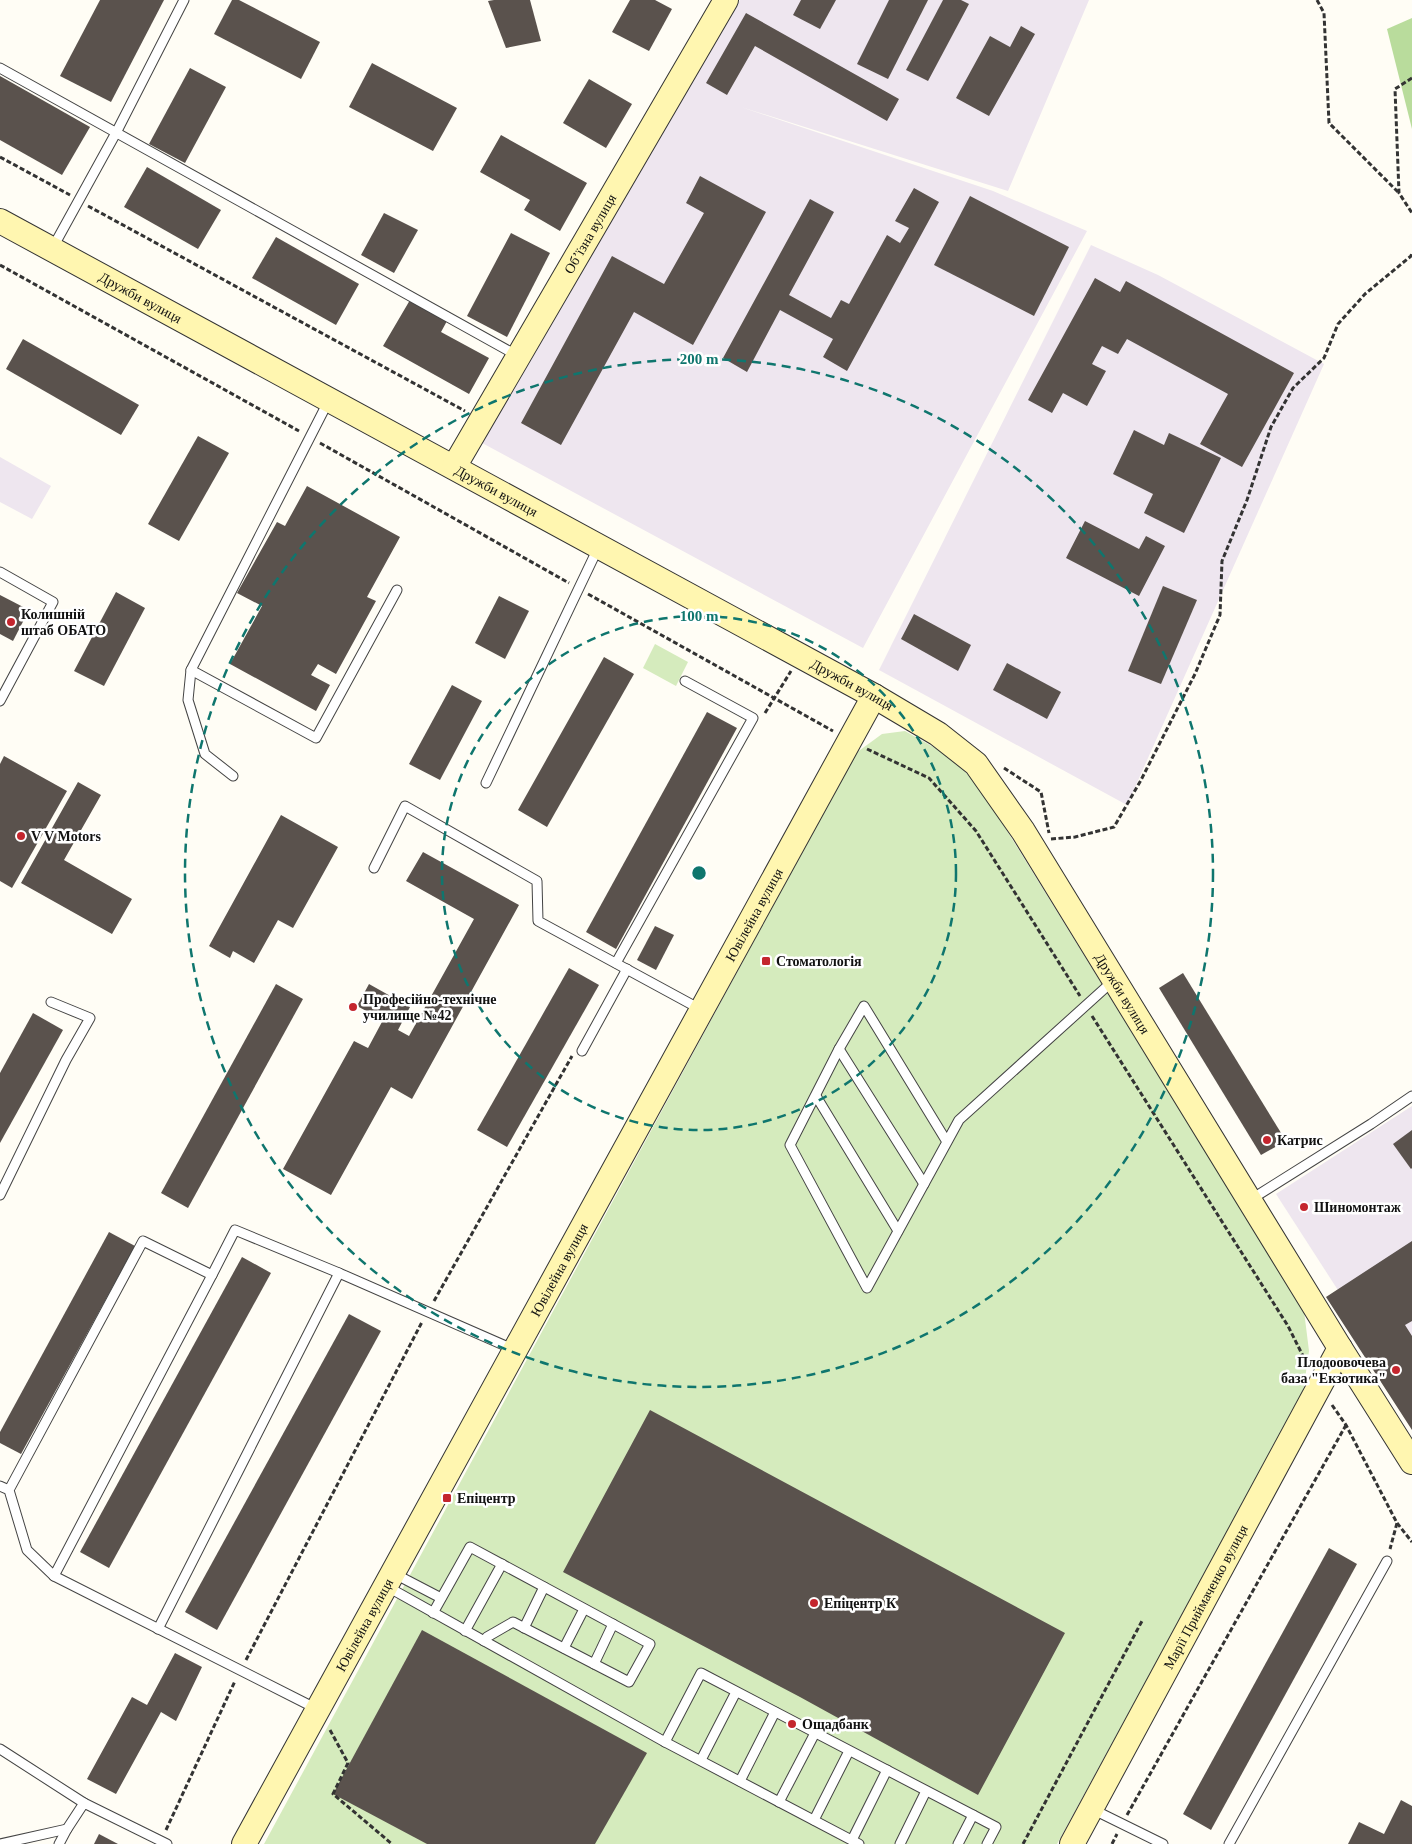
<svg xmlns="http://www.w3.org/2000/svg" width="1412" height="1844" font-family="Georgia,serif">
	<style>
		.industrial { fill: #eee6ef }
		.green { fill: #d5ebbd }
		.forest { fill: #b9dc9c }
		.building { fill: #5a524d }
		.lines { fill: none; stroke-linecap: round; stroke-linejoin: round }
		.lane-casing { stroke: #444; stroke-width: 11 }
		.secondary-casing { stroke: #333; stroke-width: 26 }
		.path { stroke: #333; stroke-width: 3; stroke-dasharray: 5 2.5; stroke-linecap: butt }
		.lane { stroke: #fff; stroke-width: 9 }
		.secondary { stroke: #fff6b0; stroke-width: 24 }
		.ring { fill: none; stroke: #0f766e; stroke-width: 2.5; stroke-dasharray: 9 6 }
		.poi-dot { fill: #c4262e; stroke: #fff; stroke-width: 2 }
		.labels { text-anchor: middle; stroke-width: 5; stroke-linejoin: round; paint-order: stroke }
		.street-label { font-size: 14px; fill: #111; stroke: #fff }
		.poi-label { font-size: 14px; font-weight: bold; fill: #111; stroke: #fff; text-anchor: start }
		.centre { fill: #0f766e; stroke: #fff; stroke-width: 2.5 }
		.ring-label { font-size: 15px; text-anchor: middle; font-weight: bold; fill: #0f766e; stroke: #fff; stroke-width: 5; stroke-linejoin: round; paint-order: stroke }
	</style>
	<rect width="100%" height="100%" fill="#fffdf5"/>
	<!-- industrial -->
	<g class="industrial">
		<polygon points="740,0 1089,0 1008,191 741,107 993,191 1087,231 863,648 471,437 688,90"/>
		<polygon points="1091,245 1158,275 1324,364 1127,805 879,670"/>
		<polygon points="0,457 51,486 32,519 0,502"/>
		<polygon points="1412,1106 1412,1405 1276,1194"/>
	</g>
	<!-- green -->
	<g class="green">
		<polygon points="655,644 688,662 676,686 643,668"/>
		<polygon points="905,731 953,758 983,792 1304,1311 1309,1351 1303,1393 1057,1844 264,1844 856,753 882,734"/>
	</g>
	<!-- forest -->
	<polygon class="forest" points="1412,18 1412,129 1387,29"/>
	<!-- building -->
	<g class="building">
		<polygon points="100,0 164,0 111,102 60,76"/>
		<polygon points="232,0 239,0 320,42 301,79 214,34"/>
		<polygon points="494,0 530,0 541,41 506,48 488,1"/>
		<polygon points="630,0 655,0 672,9 649,51 612,32"/>
		<polygon points="801,0 836,0 820,29 793,15"/>
		<polygon points="889,0 928,0 888,79 857,64"/>
		<polygon points="943,0 961,0 969,4 928,81 906,70"/>
		<polygon points="746,13 899,99 887,121 755,46 727,95 706,83"/>
		<polygon points="1021,26 1035,34 989,116 956,98 990,36 1010,47"/>
		<polygon points="372,63 457,108 433,151 349,107"/>
		<polygon points="190,68 226,87 185,163 149,144"/>
		<polygon points="0,76 90,127 62,175 0,140"/>
		<polygon points="589,79 632,104 606,148 563,123"/>
		<polygon points="501,135 587,183 560,231 524,210 530,200 480,172"/>
		<polygon points="147,167 221,210 198,249 124,207"/>
		<polygon points="700,176 766,212 693,345 634,312 561,445 521,423 612,256 664,284 704,213 686,203"/>
		<polygon points="914,188 939,202 847,371 823,357 833,339 780,310 747,372 723,358 810,199 834,212 789,295 831,318 841,300 849,304 887,235 900,243 909,228 895,221"/>
		<polygon points="970,196 1069,247 1034,316 934,265"/>
		<polygon points="384,213 418,230 394,273 361,255"/>
		<polygon points="511,233 550,253 507,337 467,316"/>
		<polygon points="276,237 359,284 336,325 252,278"/>
		<polygon points="1095,278 1120,292 1126,281 1294,373 1242,467 1200,444 1228,394 1127,339 1118,354 1102,346 1092,364 1106,371 1087,406 1063,393 1052,413 1028,400"/>
		<polygon points="410,300 447,321 441,332 489,358 469,394 383,346"/>
		<polygon points="23,339 139,405 121,435 6,369"/>
		<polygon points="1134,430 1164,445 1169,433 1221,458 1184,533 1144,513 1153,494 1113,474"/>
		<polygon points="198,436 229,453 179,541 148,524"/>
		<polygon points="307,486 400,537 367,597 376,601 336,674 318,664 311,675 330,685 316,711 230,664 262,606 237,593 277,522 285,526"/>
		<polygon points="1085,521 1139,549 1146,536 1165,546 1139,596 1066,558"/>
		<polygon points="1163,586 1197,600 1161,684 1128,671"/>
		<polygon points="116,592 145,608 104,686 74,671"/>
		<polygon points="0,595 29,610 13,641 0,634"/>
		<polygon points="499,596 529,611 505,659 475,643"/>
		<polygon points="914,614 971,645 958,671 901,639"/>
		<polygon points="604,657 634,674 547,827 518,810"/>
		<polygon points="1007,663 1061,692 1047,719 993,690"/>
		<polygon points="452,685 482,701 440,780 409,764"/>
		<polygon points="707,712 737,728 616,949 586,932"/>
		<polygon points="4,756 67,791 12,888 0,881 0,764"/>
		<polygon points="78,782 101,795 64,860 132,899 112,934 21,883"/>
		<polygon points="281,815 338,847 293,928 278,920 254,963 233,951 230,958 209,946"/>
		<polygon points="423,852 519,905 412,1099 391,1087 331,1195 283,1169 354,1041 368,1048 383,1020 357,1006 369,984 410,1007 398,1030 409,1036 474,919 406,881"/>
		<polygon points="655,926 674,935 656,970 637,960"/>
		<polygon points="569,968 599,985 507,1147 477,1130"/>
		<polygon points="1183,973 1286,1141 1261,1155 1159,988"/>
		<polygon points="276,984 303,999 188,1208 161,1193"/>
		<polygon points="33,1013 63,1030 0,1143 0,1073"/>
		<polygon points="1412,1130 1412,1168 1411,1169 1393,1144"/>
		<polygon points="109,1232 135,1246 21,1454 0,1443 0,1432"/>
		<polygon points="1412,1241 1412,1321 1405,1325 1412,1336 1412,1430 1326,1297"/>
		<polygon points="242,1257 271,1273 109,1568 80,1552"/>
		<polygon points="349,1314 381,1331 217,1630 185,1612"/>
		<polygon points="650,1410 1065,1633 978,1795 800,1697 563,1572"/>
		<polygon points="1329,1548 1357,1564 1211,1830 1183,1814"/>
		<polygon points="422,1630 647,1753 595,1844 427,1844 333,1794"/>
		<polygon points="175,1653 202,1667 176,1721 161,1712 116,1794 87,1779 132,1697 147,1705"/>
		<polygon points="1401,1800 1412,1806 1412,1844 1348,1844 1359,1822 1384,1834"/>
		<polygon points="99,1834 118,1844 94,1844"/>
	</g>
	<g class="lines">
		<defs>
			<g id="lane">
				<polyline points="0,68 518,356"/>
				<polyline points="52,249 117,131 184,0"/>
				<polyline points="329,400 191,670 316,738 397,590"/>
				<polyline points="0,572 53,602 0,701"/>
				<polyline points="191,670 188,700 205,754 233,776"/>
				<polyline points="486,783 599,546"/>
				<polyline points="374,868 405,806 537,881 538,921 700,1009"/>
				<polyline points="616,963 753,718 685,681"/>
				<polyline points="839,1049 924,1184"/>
				<polyline points="582,1051 627,969"/>
				<polyline points="816,1096 898,1231"/>
				<polyline points="947,1142 864,1006 839,1049 790,1145 867,1288 947,1142 959,1120 1114,980"/>
				<polyline points="0,1195 66,1060 90,1018 51,1002"/>
				<polyline points="1250,1200 1371,1124 1412,1096"/>
				<polyline points="212,1275 235,1230 339,1273"/>
				<polyline points="0,1486 9,1490 27,1550 54,1576 212,1275 143,1241 9,1490"/>
				<polyline points="393,1573 441,1598"/>
				<polyline points="54,1576 317,1709"/>
				<polyline points="386,1586 665,1742 859,1844"/>
				<polyline points="433,1613 470,1547 650,1644 629,1682 513,1622 487,1637 484,1641"/>
				<polyline points="524,1628 544,1587"/>
				<polyline points="158,1629 339,1273 515,1350"/>
				<polyline points="465,1631 502,1564"/>
				<polyline points="564,1648 584,1609"/>
				<polyline points="594,1664 613,1624"/>
				<polyline points="665,1742 701,1673 996,1827 987,1844"/>
				<polyline points="0,1749 84,1803"/>
				<polyline points="701,1760 736,1692"/>
				<polyline points="740,1781 775,1712"/>
				<polyline points="779,1802 815,1733"/>
				<polyline points="1092,1809 1163,1844"/>
				<polyline points="814,1820 849,1751"/>
				<polyline points="852,1840 887,1770"/>
				<polyline points="0,1844 67,1829 84,1803 167,1844"/>
				<polyline points="59,1844 67,1829"/>
				<polyline points="900,1844 926,1791"/>
				<polyline points="958,1844 973,1815"/>
				<polyline points="1229,1844 1387,1561"/>
			</g>
			<g id="secondary">
				<path id="s1" d="M0,221L874,696L938,734L976,764L1023,831L1340,1348L1412,1462"/>
				<path id="s2" d="M454,467L726,0"/>
				<path id="s3" d="M244,1844L874,696"/>
				<path id="s4" d="M1072,1844L1340,1348"/>
			</g>
		</defs>
		<!-- lane casing -->
		<use href="#lane" class="lane-casing"/>
		<!-- secondary casing -->
		<use href="#secondary" class="secondary-casing"/>
		<!-- path -->
		<g class="path">
			<polyline points="1317,0 1324,13 1329,123 1399,193"/>
			<polyline points="1412,78 1395,89 1399,193 1412,213"/>
			<polyline points="0,157 70,195"/>
			<polyline points="88,206 465,411"/>
			<polyline points="0,265 299,431"/>
			<polyline points="320,443 569,583"/>
			<polyline points="588,594 833,731"/>
			<polyline points="765,713 791,671"/>
			<polyline points="867,749 929,778 976,831 1080,996"/>
			<polyline points="1004,768 1041,792 1049,833"/>
			<polyline points="1051,839 1075,837 1114,827 1141,780 1195,674 1220,615 1222,561 1247,500 1271,427 1293,388 1324,358 1338,324 1365,294 1411,256 1412,252"/>
			<polyline points="1092,1016 1288,1326 1308,1366"/>
			<polyline points="434,1301 572,1056"/>
			<polyline points="1332,1405 1346,1425 1397,1523 1390,1549"/>
			<polyline points="1397,1523 1412,1542"/>
			<polyline points="246,1660 422,1322"/>
			<polyline points="330,1730 348,1763 333,1794 392,1844"/>
			<polyline points="1127,1815 1346,1425"/>
			<polyline points="166,1830 235,1681"/>
			<polyline points="1023,1844 1142,1621"/>
			<polyline points="1112,1844 1117,1834"/>
		</g>
		<!-- lane -->
		<use href="#lane" class="lane"/>
		<!-- secondary -->
		<use href="#secondary" class="secondary"/>
	</g>
	<!-- distance rings -->
	<g class="ring">
		<circle cx="699" cy="873" r="257"/>
		<circle cx="699" cy="873" r="514"/>
	</g>
	<!-- markers -->
	<g class="poi-dot">
		<circle cx="11" cy="622" r="5"/>
		<circle cx="21" cy="836" r="5"/>
		<rect x="761" y="956" width="10" height="10" rx="2.5"/>
		<circle cx="353" cy="1007" r="5"/>
		<circle cx="1267" cy="1140" r="5"/>
		<circle cx="1304" cy="1207" r="5"/>
		<circle cx="1396" cy="1370" r="5"/>
		<rect x="442" y="1493" width="10" height="10" rx="2.5"/>
		<circle cx="814" cy="1603" r="5"/>
		<circle cx="792" cy="1724" r="5"/>
	</g>
	<g class="labels">
		<!-- street labels -->
		<g class="street-label">
			<text dy="5" stroke="none"><textPath href="#s2" startOffset="270">Об’їзна вулиця</textPath></text>
			<text dy="5" stroke="none"><textPath href="#s1" startOffset="160">Дружби вулиця</textPath></text>
			<text dy="5" stroke="none"><textPath href="#s1" startOffset="565">Дружби вулиця</textPath></text>
			<text dy="5" stroke="none"><textPath href="#s1" startOffset="970">Дружби вулиця</textPath></text>
			<text dy="5" stroke="none"><textPath href="#s3" startOffset="1060">Ювілейна вулиця</textPath></text>
			<text dy="5" stroke="none"><textPath href="#s1" startOffset="1390">Дружби вулиця</textPath></text>
			<text dy="5" stroke="none"><textPath href="#s3" startOffset="655">Ювілейна вулиця</textPath></text>
			<text dy="5" stroke="none"><textPath href="#s4" startOffset="281">Марії Приймаченко вулиця</textPath></text>
			<text dy="5" stroke="none"><textPath href="#s3" startOffset="250">Ювілейна вулиця</textPath></text>
		</g>
		<!-- poi labels -->
		<g class="poi-label">
			<text x="21" y="619">Колишній<tspan x="21" dy="16">штаб ОБАТО</tspan></text>
			<text x="31" y="841">V V Motors</text>
			<text x="776" y="966">Стоматологія</text>
			<text x="363" y="1004">Професійно-технічне<tspan x="363" dy="16">училище №42</tspan></text>
			<text x="1277" y="1145">Катрис</text>
			<text x="1314" y="1212">Шиномонтаж</text>
			<text x="1386" y="1367" text-anchor="end">Плодоовочева<tspan x="1386" dy="16">база "Екзотика"</tspan></text>
			<text x="457" y="1503">Епіцентр</text>
			<text x="824" y="1608">Епіцентр К</text>
			<text x="802" y="1729">Ощадбанк</text>
		</g>
	</g>
	<circle cx="699" cy="873" r="8" class="centre"/>
	<g class="ring-label">
		<text x="699" y="364">200 m</text>
		<text x="699" y="621">100 m</text>
	</g>
</svg>
